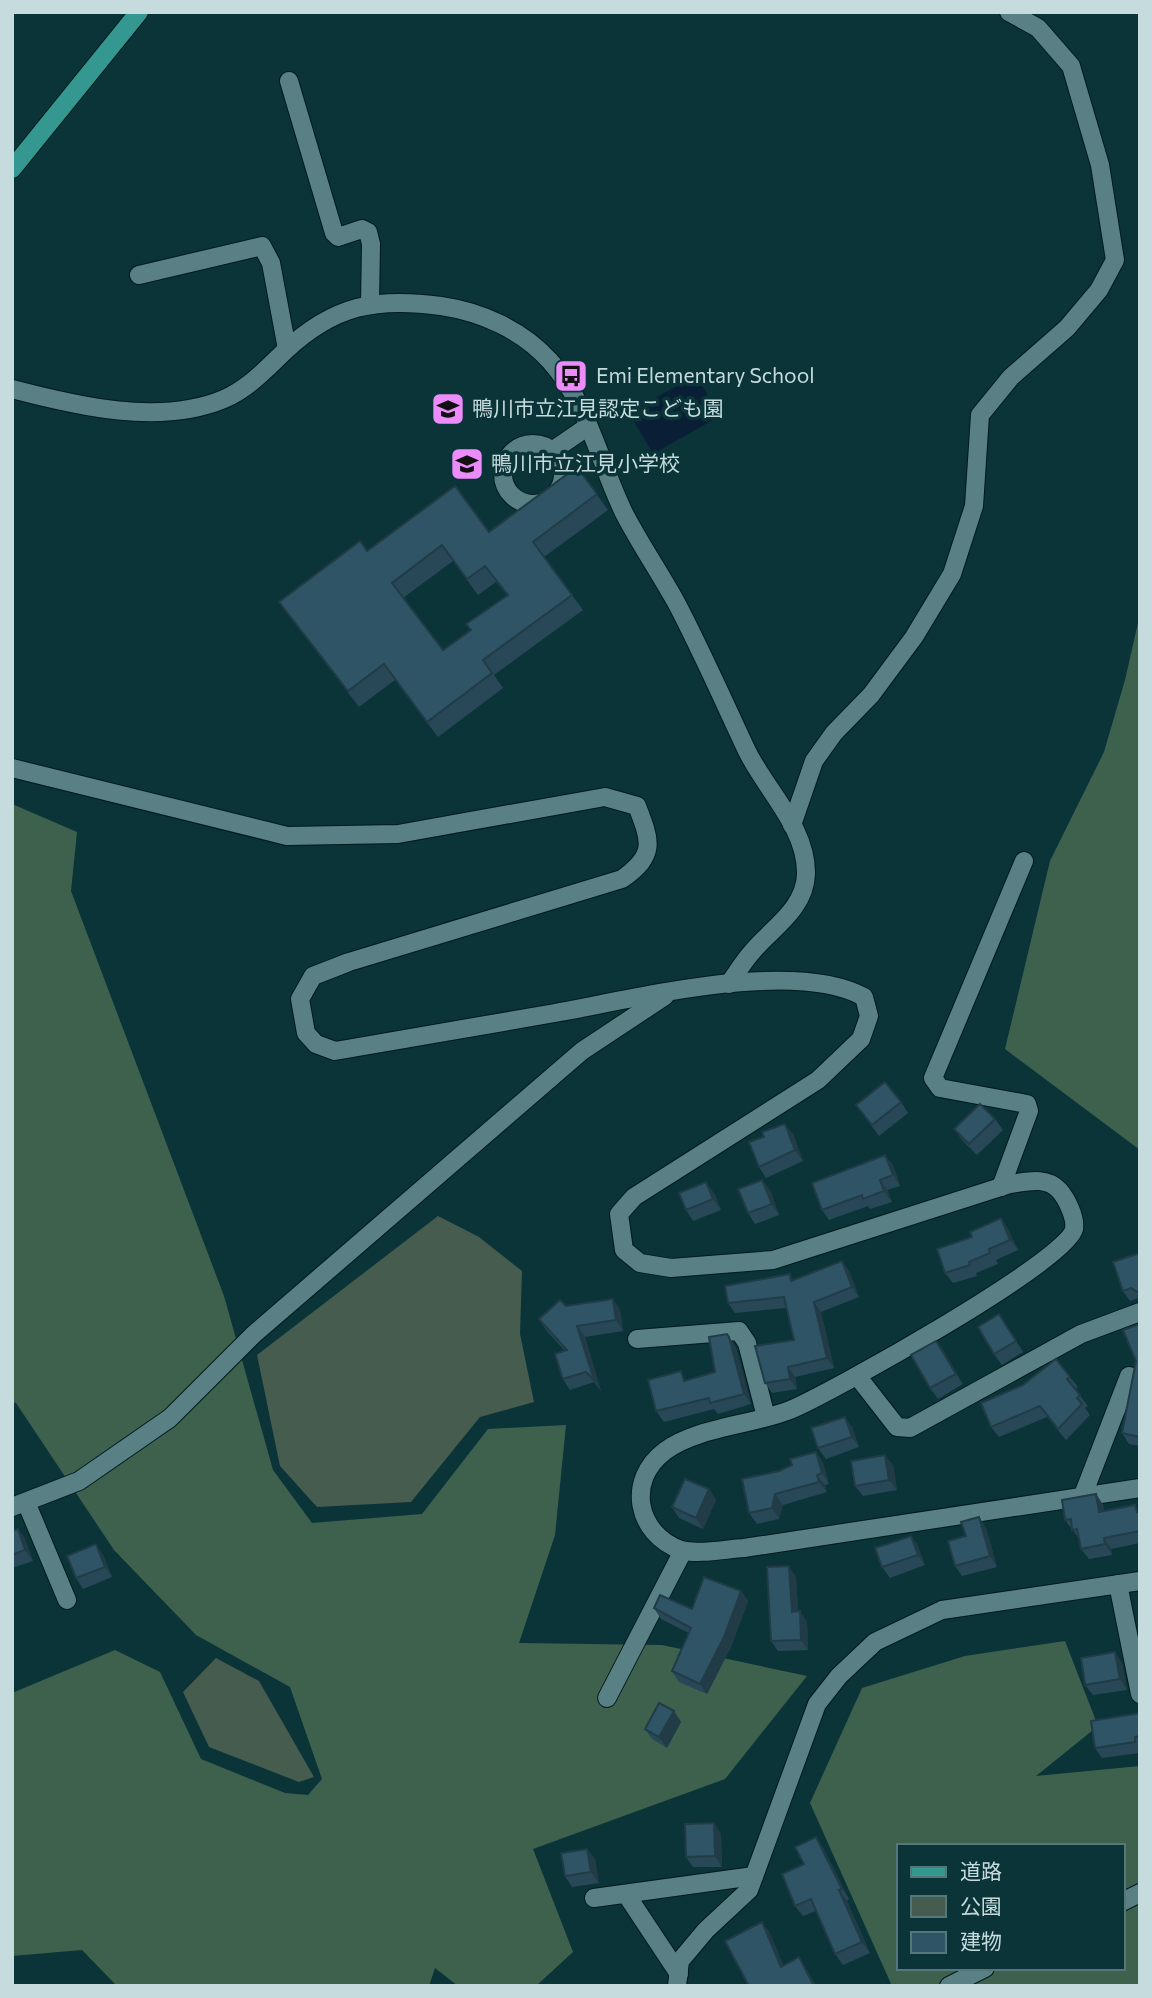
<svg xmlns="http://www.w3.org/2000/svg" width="1152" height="1998" font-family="Commissioner,'Noto Sans JP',sans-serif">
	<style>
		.green { fill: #455c4f }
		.forest { fill: #3e614e; fill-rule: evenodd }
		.water { fill: #0a1f36 }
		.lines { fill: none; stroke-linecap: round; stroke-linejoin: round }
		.minor-casing { stroke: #001a1d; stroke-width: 20 }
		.major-casing { stroke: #001a1d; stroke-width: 20 }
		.minor { stroke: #598085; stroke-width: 18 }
		.major { stroke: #349890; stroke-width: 18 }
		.wall { fill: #284857; fill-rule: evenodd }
		.shaded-wall { fill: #213b47 }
		.building { fill: #2f5465; stroke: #213b47; stroke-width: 2; fill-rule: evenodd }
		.labels { text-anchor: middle; stroke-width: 7; stroke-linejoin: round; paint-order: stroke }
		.poi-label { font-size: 21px; fill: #c6dbdd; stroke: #0b3438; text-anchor: start }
	</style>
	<rect width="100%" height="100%" fill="#0b3438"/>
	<!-- green -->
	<g class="green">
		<polygon points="438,1216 479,1237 522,1271 520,1334 534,1402 480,1417 411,1502 317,1507 280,1466 257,1355"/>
		<polygon points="216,1658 259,1681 314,1777 299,1782 209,1747 183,1692"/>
	</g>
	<!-- forest -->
	<g class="forest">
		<polygon points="1140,614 1140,1150 1005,1049 1050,861 1104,752 1125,680"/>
		<polygon points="12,804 77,832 71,891 224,1296 273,1470 312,1523 422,1514 488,1429 566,1425 555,1535 519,1643 662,1645 807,1676 725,1779 533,1849 573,1952 536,1986 458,1986 435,1968 429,1986 117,1986 82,1950 12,1956 12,1693 115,1650 160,1672 201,1759 285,1793 308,1795 322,1779 290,1687 196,1635 114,1550 16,1403 12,1402"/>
		<path d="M1065,1641L1098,1726L1036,1776L1140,1766V1986H892L810,1803L862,1688L965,1656ZM898,1846H1122V1968H898Z"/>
	</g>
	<!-- water -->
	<polygon class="water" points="696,375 720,416 653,454 629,413"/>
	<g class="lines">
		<defs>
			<g id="minor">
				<polyline points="289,81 334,233 338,237 362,229 368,232 371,244 370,304"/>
				<polyline points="139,275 262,246 271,263 287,349"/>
				<path d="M12,389C77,406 160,426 224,399C249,388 266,369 285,351C334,305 376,297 441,306C482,312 522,330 550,361C588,403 600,464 624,513C640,544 660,573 677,604C702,652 724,702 747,751C766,790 807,828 806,874C805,909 772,928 752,952C743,962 736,974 729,984"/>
				<circle cx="533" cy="474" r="30"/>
				<polyline points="552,451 587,427"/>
				<path d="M12,768L287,836L398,834L605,797L637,806C651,842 656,855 622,879L349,962L313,976L300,999L306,1033L316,1044L335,1051C409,1038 482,1025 555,1013C635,999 793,958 864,997L869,1016L861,1039L818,1080L634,1197L619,1214L624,1250L640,1263L671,1268L773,1260L1010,1184C1026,1182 1046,1176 1059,1190C1067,1199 1076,1218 1074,1229C1069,1260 829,1394 790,1410C753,1425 697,1427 665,1451C626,1480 636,1534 681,1550C698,1555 726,1549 744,1548L1140,1488"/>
				<polyline points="792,825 814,761 834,733 871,695 914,637 952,574 974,506 980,415 1011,377 1067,328 1099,290 1115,260 1100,165 1071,66 1038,28 1009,12"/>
				<polyline points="1001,1187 1029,1111 1027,1104 940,1088 933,1078 1024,861"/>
				<polyline points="637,1339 739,1331 747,1343 766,1417"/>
				<polyline points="858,1377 897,1427 910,1428 1081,1334 1140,1312"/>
				<polyline points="1083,1495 1129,1376"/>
				<polyline points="26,1502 67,1600"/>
				<polyline points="12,1507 79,1481 170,1418 253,1335 582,1051 665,996"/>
				<polyline points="1118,1584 1140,1694"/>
				<polyline points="607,1698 683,1551"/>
				<polyline points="626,1894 679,1974"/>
				<polyline points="594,1898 754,1876"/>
				<polyline points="1122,1902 1140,1893"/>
				<polyline points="677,1986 680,1961 706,1930 749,1890 817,1704 839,1676 875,1642 942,1610 1140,1581"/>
				<polyline points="949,1986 985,1968"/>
			</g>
			<polyline id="major" points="12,169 139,12"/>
		</defs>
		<!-- minor casing -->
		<use href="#minor" class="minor-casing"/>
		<!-- major casing -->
		<use href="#major" class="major-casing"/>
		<!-- minor -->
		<use href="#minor" class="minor"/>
		<!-- major -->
		<use href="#major" class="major"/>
	</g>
	<!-- wall -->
	<g class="wall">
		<path d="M577,467L608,510L544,557L583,610L494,675L503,688L438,737L395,680L359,707L279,602L367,551L489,532ZM453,561L478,595L496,582L507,595L471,630L443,650L403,598Z"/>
		<polygon points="901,1102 908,1113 879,1136 856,1105"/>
		<polygon points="995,1119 1003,1130 977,1155 962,1140 954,1129"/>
		<polygon points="793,1134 803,1161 766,1178 759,1167"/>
		<polygon points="893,1165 900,1186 887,1190 892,1202 870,1209 868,1206 829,1220 822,1210"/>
		<polygon points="762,1180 770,1190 779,1215 755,1224 748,1213"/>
		<polygon points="714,1193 721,1210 693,1221 686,1210"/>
		<polygon points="1001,1218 1008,1229 1018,1250 996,1260 998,1264 976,1273 977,1276 953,1283 945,1273 972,1237"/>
		<polygon points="1140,1253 1140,1299 1138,1298 1130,1301 1123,1291"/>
		<polygon points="849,1271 859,1297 821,1312 834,1368 795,1377 797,1389 772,1393 765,1383 794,1340 786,1308 735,1313 728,1303 794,1280"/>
		<polygon points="566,1306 620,1309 623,1331 585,1337 601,1391 594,1382 570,1390 563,1379 565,1351 546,1330 539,1319"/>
		<polygon points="999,1314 1023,1352 1002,1365 994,1354"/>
		<polygon points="1140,1324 1140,1446 1129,1444 1122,1433 1136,1361"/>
		<polygon points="727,1334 736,1348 751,1404 718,1414 714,1409 664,1422 656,1411 688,1380 715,1372"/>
		<polygon points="936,1341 963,1384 938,1399 930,1388"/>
		<polygon points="1070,1377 1078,1387 1075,1389 1088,1406 1085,1408 1090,1415 1066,1440 1047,1417 999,1437 991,1427"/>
		<polygon points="852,1427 859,1447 826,1459 818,1448"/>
		<polygon points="816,1452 823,1463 829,1484 825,1485 827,1492 783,1505 779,1519 757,1524 749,1513 779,1471"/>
		<polygon points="893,1465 897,1490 863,1496 855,1486"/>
		<polygon points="709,1489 716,1500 703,1529 679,1518 672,1507"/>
		<polygon points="1096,1494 1103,1505 1104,1511 1140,1511 1140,1543 1111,1549 1112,1555 1089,1559 1081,1549 1080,1540 1065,1520"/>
		<polygon points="979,1517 986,1528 997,1567 962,1576 955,1566"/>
		<polygon points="18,1529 25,1539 33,1561 12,1568 12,1531"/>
		<polygon points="911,1536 918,1546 925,1565 890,1578 882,1567"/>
		<polygon points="103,1555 112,1577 83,1589 76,1578"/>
		<polygon points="796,1577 798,1611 807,1622 808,1650 778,1651 771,1641"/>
		<polygon points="741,1591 748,1601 731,1647 707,1694 679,1682 672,1671 689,1633 661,1619 654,1608 692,1609"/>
		<polygon points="1122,1663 1127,1690 1093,1695 1085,1685"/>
		<polygon points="674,1711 681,1722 667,1748 652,1739 645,1729"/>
		<polygon points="1140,1713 1140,1753 1102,1758 1095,1748"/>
		<polygon points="714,1823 721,1834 722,1867 693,1867 686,1857"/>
		<polygon points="816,1837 823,1848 849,1899 847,1901 870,1953 843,1965 835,1954 816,1911 803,1916 795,1906 804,1864"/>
		<polygon points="587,1849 595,1859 599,1883 572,1887 565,1876"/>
	</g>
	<!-- shaded-wall -->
	<g class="shaded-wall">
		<polygon points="785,1124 793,1134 803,1161 795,1150"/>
		<polygon points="885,1155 893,1165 900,1186 893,1175"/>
		<polygon points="762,1180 770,1190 779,1215 772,1204"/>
		<polygon points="880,1180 887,1190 892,1202 884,1191"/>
		<polygon points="706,1182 714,1193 721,1210 713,1199"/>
		<polygon points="1001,1218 1008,1229 1018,1250 1010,1240"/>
		<polygon points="842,1261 849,1271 859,1297 852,1287"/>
		<polygon points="613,1299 620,1309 623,1331 616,1320"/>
		<polygon points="814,1302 821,1312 834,1368 827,1358"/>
		<polygon points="577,1326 585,1337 601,1391 594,1380"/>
		<polygon points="729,1337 736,1348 751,1404 744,1394"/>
		<polygon points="936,1341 944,1351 963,1384 956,1374"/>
		<polygon points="788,1367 795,1377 797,1389 790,1379"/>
		<polygon points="845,1417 852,1427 859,1447 852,1437"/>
		<polygon points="816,1452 823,1463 829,1484 822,1473"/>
		<polygon points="885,1455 893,1465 897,1490 889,1480"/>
		<polygon points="817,1475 825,1485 827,1492 819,1482"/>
		<polygon points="709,1489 716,1500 703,1529 696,1518"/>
		<polygon points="775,1494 783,1505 779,1519 772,1508"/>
		<polygon points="1096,1494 1103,1505 1106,1523 1099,1512"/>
		<polygon points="979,1517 986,1528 997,1567 990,1556"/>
		<polygon points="18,1529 25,1539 33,1561 25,1550"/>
		<polygon points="911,1536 918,1546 925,1565 918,1555"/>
		<polygon points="1104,1538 1111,1549 1112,1555 1105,1544"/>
		<polygon points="96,1544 103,1555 112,1577 105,1567"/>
		<polygon points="789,1566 796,1577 799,1622 792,1612"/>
		<polygon points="741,1591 748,1601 731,1647 707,1694 700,1684"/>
		<polygon points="800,1611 807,1622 808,1650 801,1640"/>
		<polygon points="1115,1652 1122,1663 1127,1690 1120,1679"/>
		<polygon points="674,1711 681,1722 667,1748 659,1737"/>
		<polygon points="714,1823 721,1834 722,1867 715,1856"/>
		<polygon points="816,1837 823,1848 849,1899 842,1889"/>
		<polygon points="587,1849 595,1859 599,1883 591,1872"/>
		<polygon points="839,1890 847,1901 870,1953 862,1942"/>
		<polygon points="762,1922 770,1933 789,1978 781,1967"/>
		<polygon points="799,1957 806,1968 816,1986 814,1986"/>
	</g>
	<!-- building -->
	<g class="building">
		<path d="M577,467L597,494L533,542L572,595L483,660L492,673L427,722L384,664L348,691L279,602L360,541L367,551L455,486L489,532ZM442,545L467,579L485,566L508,595L466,624L471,630L443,650L392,583Z"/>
		<polygon points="885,1082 901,1102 872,1125 856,1105"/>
		<polygon points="980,1104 995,1119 969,1144 954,1129"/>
		<polygon points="785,1124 795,1150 759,1167 749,1142 764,1137 762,1132"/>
		<polygon points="885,1155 893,1175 880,1180 884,1191 863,1199 862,1195 822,1210 812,1183"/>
		<polygon points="762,1180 772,1204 748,1213 738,1189"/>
		<polygon points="706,1182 713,1199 686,1210 679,1193"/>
		<polygon points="1001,1218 1010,1240 989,1249 990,1253 969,1262 970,1265 945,1273 937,1249 972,1237 970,1232"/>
		<polygon points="1140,1253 1140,1291 1138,1292 1131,1288 1123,1291 1113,1262"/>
		<polygon points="842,1261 852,1287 814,1302 827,1358 788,1367 790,1379 765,1383 755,1346 794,1340 784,1297 728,1303 725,1286 790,1274 791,1281"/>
		<polygon points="613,1299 616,1320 577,1326 594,1380 586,1372 563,1379 555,1354 567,1350 539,1319 560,1300 566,1306"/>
		<polygon points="999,1314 1016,1341 994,1354 978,1327"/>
		<polygon points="1140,1324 1140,1437 1122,1433 1136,1361 1123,1330"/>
		<polygon points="727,1334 729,1337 744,1394 710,1403 709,1398 656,1411 648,1380 681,1371 684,1381 715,1372 709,1337"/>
		<polygon points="936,1341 956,1374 930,1388 911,1355"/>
		<polygon points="1056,1359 1070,1377 1067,1379 1080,1395 1077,1398 1082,1404 1058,1429 1040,1406 991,1427 981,1403 1023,1385"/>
		<polygon points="845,1417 852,1437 818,1448 811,1428"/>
		<polygon points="816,1452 822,1473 817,1475 819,1482 775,1494 772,1508 749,1513 742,1479 779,1471 792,1465 790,1459"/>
		<polygon points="885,1455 889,1480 855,1486 851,1461"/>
		<polygon points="685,1479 709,1489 696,1518 672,1507"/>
		<polygon points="1096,1494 1099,1512 1135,1505 1137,1512 1140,1511 1140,1531 1104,1538 1105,1544 1081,1549 1077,1529 1072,1530 1071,1519 1065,1520 1062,1500"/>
		<polygon points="979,1517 990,1556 955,1566 948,1541 966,1536 961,1522"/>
		<polygon points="18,1529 25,1550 12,1555 12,1531"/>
		<polygon points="911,1536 918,1555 882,1567 875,1548"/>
		<polygon points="96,1544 105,1567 76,1578 67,1556"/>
		<polygon points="789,1566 792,1612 800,1611 801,1640 771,1641 767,1567"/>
		<polygon points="704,1577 741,1591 724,1637 700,1684 672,1671 691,1628 654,1608 660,1595 692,1609"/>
		<polygon points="1115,1652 1120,1679 1085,1685 1081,1658"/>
		<polygon points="659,1703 674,1711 659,1737 645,1729"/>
		<polygon points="1140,1713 1140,1736 1135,1737 1135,1742 1095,1748 1091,1721"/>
		<polygon points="714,1823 715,1856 686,1857 685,1824"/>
		<polygon points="816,1837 842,1889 839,1890 862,1942 835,1954 811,1899 795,1906 782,1874 804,1864 795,1847"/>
		<polygon points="587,1849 591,1872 565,1876 561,1853"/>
		<polygon points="762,1922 781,1967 799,1957 814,1986 749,1986 725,1941"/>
	</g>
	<!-- icons -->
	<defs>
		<symbol id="bus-square" viewBox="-11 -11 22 22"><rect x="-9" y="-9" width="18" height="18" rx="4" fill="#ec8cfa" stroke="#0b3438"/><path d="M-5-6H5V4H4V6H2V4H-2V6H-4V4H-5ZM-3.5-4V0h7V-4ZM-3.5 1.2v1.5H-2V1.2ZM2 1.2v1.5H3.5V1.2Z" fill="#111"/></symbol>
		<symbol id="school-square" viewBox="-11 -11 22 22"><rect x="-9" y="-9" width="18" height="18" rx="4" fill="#ec8cfa" stroke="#0b3438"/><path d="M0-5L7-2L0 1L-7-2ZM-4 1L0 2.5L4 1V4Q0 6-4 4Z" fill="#111"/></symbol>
	</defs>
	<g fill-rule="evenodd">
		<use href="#bus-square" x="552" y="357" width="38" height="38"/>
		<use href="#school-square" x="429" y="390" width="38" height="38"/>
		<use href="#school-square" x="448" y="445" width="38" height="38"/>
	</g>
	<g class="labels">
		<!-- poi labels -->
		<g class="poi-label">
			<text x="596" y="383">Emi Elementary School</text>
			<text x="472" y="416">鴨川市立江見認定こども園</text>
			<text x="491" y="471">鴨川市立江見小学校</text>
		</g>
	</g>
	<!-- border -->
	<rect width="1152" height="1998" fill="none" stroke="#c6dbdd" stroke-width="28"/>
	<!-- legend -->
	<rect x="897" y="1844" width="228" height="126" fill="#0b3438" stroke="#56777a" stroke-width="2"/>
	<rect x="911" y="1867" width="35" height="10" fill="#349890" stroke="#56777a" stroke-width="2"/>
	<text x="960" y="1879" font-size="21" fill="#c6dbdd">道路</text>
	<rect x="911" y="1896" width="35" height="21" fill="#455c4f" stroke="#56777a" stroke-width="2"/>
	<text x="960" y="1914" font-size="21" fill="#c6dbdd">公園</text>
	<rect x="911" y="1932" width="35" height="21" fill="#2f5465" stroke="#56777a" stroke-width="2"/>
	<text x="960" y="1949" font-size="21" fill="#c6dbdd">建物</text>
</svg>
